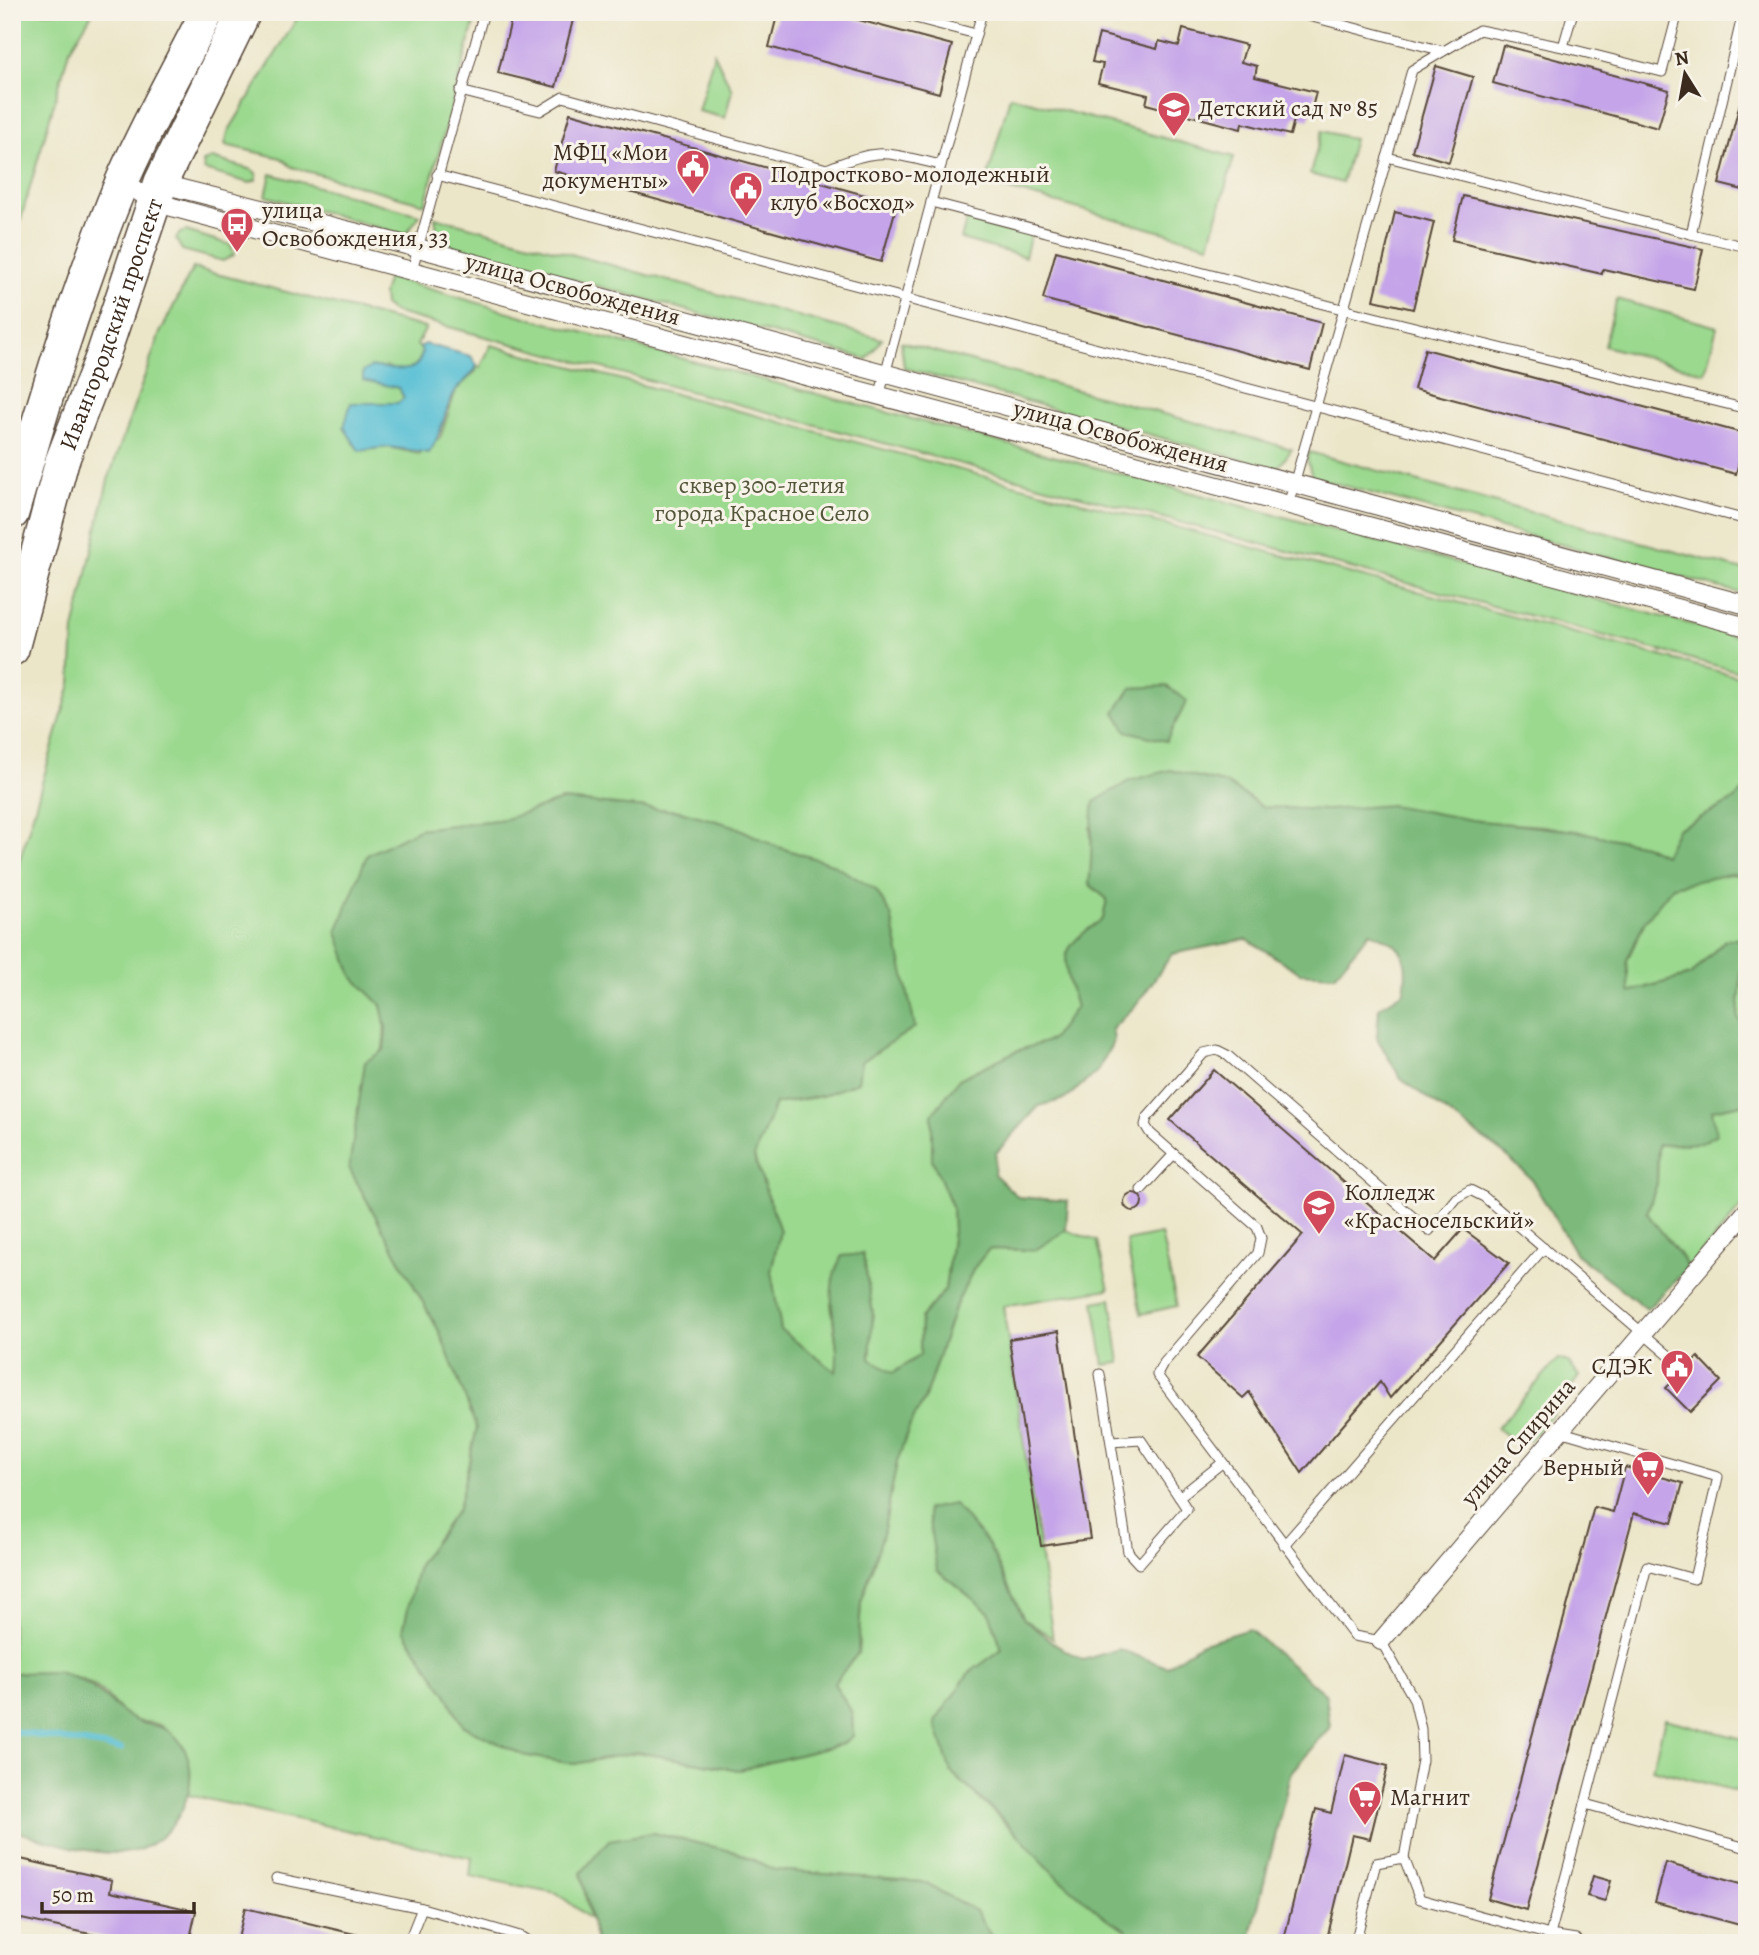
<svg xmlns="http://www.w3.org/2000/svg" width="1759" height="1955" font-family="Alegreya,serif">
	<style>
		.green { fill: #9bd98f; stroke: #6b8256; stroke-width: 2 }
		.forest { fill: #7cb97a; stroke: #5c724c; stroke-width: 2 }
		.water { fill: #57bfd4; stroke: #497479; stroke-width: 2 }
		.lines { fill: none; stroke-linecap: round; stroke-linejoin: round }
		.stream { stroke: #57bfd4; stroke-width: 6 }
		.building { fill: #c5a4e9 }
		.lane-casing { stroke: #564638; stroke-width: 11 }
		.street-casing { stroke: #564638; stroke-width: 20 }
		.highway-casing { stroke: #564638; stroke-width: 36 }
		.lane { stroke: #fff; stroke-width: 9 }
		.street { stroke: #fff; stroke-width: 18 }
		.highway { stroke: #fff; stroke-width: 33 }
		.labels { text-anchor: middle; stroke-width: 6; stroke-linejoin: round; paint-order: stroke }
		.poi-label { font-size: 24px; fill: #3b2a1e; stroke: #f7f3e8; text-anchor: start }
		.street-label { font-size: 24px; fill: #3b2a1e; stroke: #f7f3e8 }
		.park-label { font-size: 24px; fill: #53563a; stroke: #f7f3e8 }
	</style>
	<rect width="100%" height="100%" fill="#f7f3e8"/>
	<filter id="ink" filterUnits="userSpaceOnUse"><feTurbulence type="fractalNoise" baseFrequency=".0143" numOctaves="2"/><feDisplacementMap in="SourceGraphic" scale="14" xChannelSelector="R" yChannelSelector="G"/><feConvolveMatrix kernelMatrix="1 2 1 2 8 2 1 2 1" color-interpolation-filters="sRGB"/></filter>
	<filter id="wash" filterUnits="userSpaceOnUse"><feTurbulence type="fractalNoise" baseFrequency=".00686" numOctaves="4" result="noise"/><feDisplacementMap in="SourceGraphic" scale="28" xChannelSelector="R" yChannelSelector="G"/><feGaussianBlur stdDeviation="1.57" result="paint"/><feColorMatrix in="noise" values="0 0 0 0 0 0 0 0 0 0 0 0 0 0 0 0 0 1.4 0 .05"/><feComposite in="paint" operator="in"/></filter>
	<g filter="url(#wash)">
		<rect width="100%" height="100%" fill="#ece6c9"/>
		<!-- green -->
		<g class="green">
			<polygon points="12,12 93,12 69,51 12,250"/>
			<polygon points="301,12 477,12 425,204 292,167 281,158 225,145 228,132"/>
			<polygon points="714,53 732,90 725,118 698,111"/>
			<polygon points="1010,96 1234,157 1209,245 986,183"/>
			<polygon points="1322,131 1354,139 1342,183 1310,174"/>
			<polygon points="212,158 252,170 257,174 256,180 249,183 204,170 203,162"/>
			<polygon points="271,174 420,215 405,235 266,196"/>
			<polygon points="435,217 882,339 867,359 439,243"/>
			<polygon points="967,217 1031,234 1025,257 961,239"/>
			<polygon points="186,231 231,245 234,255 223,261 182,250 176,239 180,233"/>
			<path d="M193,268L426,328L417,345L422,351C420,370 401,375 386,366L369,380L399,388L404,398L398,403L359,405L344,427L359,451L388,447L419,454L440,438L456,390L476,371L477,365L480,368L491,345L1747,679V789L1729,803L1677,829L1665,856L1644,845L1544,826L1263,807L1227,784L1170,770L1090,827L1093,858L1089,884L1107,899L1103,919C1058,949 1062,957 1076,1007L1052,1040L1016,1051L932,1159L952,1206L953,1231L945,1290L921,1318L920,1355L893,1374L870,1359L873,1314L863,1254L831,1303L838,1358L836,1372L781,1331L771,1271L780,1231L754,1157L775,1104L822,1096L861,1062L915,1027L775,846L733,826L680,811L562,800L506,819L419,829L352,975C362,983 376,994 381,1006C396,1041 360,1130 349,1168L440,1333L477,1428L458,1509L418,1565L445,1692L463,1726L523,1755L574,1764L637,1752L739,1770L842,1744L853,1736L852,1713L834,1683L858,1653L861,1602L883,1534L897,1462L910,1425L924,1400L954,1309L974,1268L989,1249L1035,1250L1066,1230L1097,1241L1109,1289L1003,1306L1053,1638L1024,1619L988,1544L937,1570L989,1612L1002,1649L968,1674L951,1772L1106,1918L1127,1930L1130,1943H995L976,1911L923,1882L774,1870L736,1852L581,1873L590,1919L557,1893L470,1876L472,1858L188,1795C191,1769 187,1737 159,1725C151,1721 141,1723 133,1720C122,1716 113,1701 105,1694C74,1668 48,1675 12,1673V886L71,684L74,630L108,480L160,333Z"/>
			<polygon points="388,277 540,321 1747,639 1747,674 393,312 384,305 383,294"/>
			<polygon points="1617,299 1717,327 1705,373 1604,346"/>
			<polygon points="901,342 1292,449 1277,469 904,368"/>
			<polygon points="1309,452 1747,571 1747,595 1312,477 1307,459"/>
			<polygon points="1730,873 1747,876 1747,1026 1738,1020 1744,939 1725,940 1691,975 1628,992 1627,960 1645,921 1673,886"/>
			<path d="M1747,1103V1201L1688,1268C1677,1248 1660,1232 1647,1213L1657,1183L1658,1145L1677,1143L1711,1110Z"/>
			<polygon points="1161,1234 1177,1306 1141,1314 1126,1241"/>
			<polygon points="1111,1299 1120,1363 1104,1365 1094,1302"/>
			<polygon points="1558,1359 1568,1362 1579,1376 1555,1411 1529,1441 1508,1437 1497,1428"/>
			<polygon points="1665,1719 1747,1740 1747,1794 1652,1769"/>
		</g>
		<!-- forest -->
		<g class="forest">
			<polygon points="1167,686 1187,701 1166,741 1126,731 1115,712 1131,688"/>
			<path d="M1170,770L1227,784L1263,807L1327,810L1391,805L1472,820L1576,831L1644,845L1664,855L1677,829L1729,803L1747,789V876L1730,874L1673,886L1645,921L1627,960L1629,992L1691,975L1725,940L1744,938L1738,1019L1747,1026V1103L1712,1110L1716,1135L1701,1143L1658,1145L1657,1183L1647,1213C1660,1232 1677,1248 1688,1268L1647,1309L1576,1254L1531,1179L1506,1155L1401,1079L1377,1038L1379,1008L1404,992C1410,956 1404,945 1370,932L1335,975L1300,973L1247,939L1172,954L1137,1004L1112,1029L1114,1040L1097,1072L1065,1099L1039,1106L996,1153L994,1174L1018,1197L1068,1201L1066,1230L1035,1250L989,1249L974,1268L954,1309L924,1400L910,1425L897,1462L883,1534L861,1602L858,1653L834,1683L852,1713L853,1736L842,1744L739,1770L637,1752L574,1764L523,1755L463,1726L445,1692L403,1630L418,1565L458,1509L477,1428L440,1333L349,1168L365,1062L384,1050L386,1028L381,1005L352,976L337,932L367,855L419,829L506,819L562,800L680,811L734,826L775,846L832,864L876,890L891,915L915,1027L861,1062L858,1082L822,1096L775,1104L754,1157L780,1231L771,1271L781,1330L836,1372C842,1330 819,1295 842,1256L863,1254L873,1314L870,1359L893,1373L920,1355L921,1318L945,1290L953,1231L952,1206L932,1159V1115L959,1079L1016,1051L1052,1040L1076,1007C1061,956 1057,950 1103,919L1107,899L1089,884C1093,856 1090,830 1094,802L1129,781Z"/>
			<polygon points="954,1504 988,1544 1024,1619 1056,1645 1083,1660 1119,1649 1167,1667 1200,1644 1249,1629 1326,1695 1330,1727 1291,1772 1249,1943 1130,1943 1127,1930 1106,1918 1055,1875 1005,1821 951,1772 935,1722 968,1674 1002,1649 989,1612 937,1570 927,1509"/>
			<path d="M58,1672C98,1685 98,1694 129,1717C141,1727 159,1722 173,1734C215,1773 174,1852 122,1853C85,1854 46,1840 12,1830V1673Z"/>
			<polygon points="653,1833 736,1852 775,1870 923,1882 976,1911 995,1943 596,1943 581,1873 609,1840"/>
		</g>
		<!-- water -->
		<path class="water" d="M425,344L471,356L477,365C475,375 462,381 456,390C443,410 443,434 429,453L388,447L359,451L344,427L351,403H398L404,398L399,388L363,380V372L371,367C389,366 418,380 422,352L420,347Z"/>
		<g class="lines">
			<!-- stream -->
			<polyline class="stream" points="12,1731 121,1749"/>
		</g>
		<g id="blocks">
			<!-- building -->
			<g class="building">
				<polygon points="513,12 575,12 556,87 498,73"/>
				<polygon points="778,12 829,12 952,45 939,93 769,47"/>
				<polygon points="1183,29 1246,45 1241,62 1257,66 1255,77 1316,92 1309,120 1295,116 1290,135 1242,123 1241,129 1146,104 1148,95 1098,83 1103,64 1092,62 1099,34 1157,49 1159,41 1179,46"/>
				<polygon points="1503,45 1669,90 1658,128 1493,83"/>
				<polygon points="1436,66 1473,77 1449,162 1412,151"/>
				<polygon points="1741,99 1747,99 1747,191 1719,184"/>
				<polygon points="570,113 897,204 881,262 554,171"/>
				<polygon points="1463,196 1703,249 1694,289 1603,269 1602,274 1452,240"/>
				<polygon points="1395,212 1434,222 1413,309 1374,300"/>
				<polygon points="1056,251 1322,323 1310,370 1043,299"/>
				<polygon points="1425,349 1746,434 1736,474 1414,389"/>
				<polygon points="1214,1070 1435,1261 1463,1229 1509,1263 1390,1398 1380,1382 1302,1473 1249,1392 1243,1398 1197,1357 1303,1235 1170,1120"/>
				<circle cx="1133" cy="1202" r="9"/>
				<polygon points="1059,1331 1090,1539 1041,1546 1009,1339"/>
				<polygon points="1698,1357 1721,1381 1690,1412 1666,1388"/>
				<polygon points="1625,1467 1683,1483 1672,1523 1634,1513 1526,1910 1488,1899 1594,1507 1613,1512"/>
				<polygon points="1345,1755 1388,1766 1370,1839 1352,1835 1326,1943 1283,1943 1316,1809 1331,1813"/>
				<polygon points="12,1857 112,1880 110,1892 196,1911 189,1943 132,1943 12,1917"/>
				<polygon points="1666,1863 1747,1886 1747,1927 1655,1902"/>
				<polygon points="1593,1876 1611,1881 1605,1901 1587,1896"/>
				<polygon points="245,1908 363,1936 362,1943 237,1943"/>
			</g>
		</g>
	</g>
	<g filter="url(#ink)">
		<use href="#blocks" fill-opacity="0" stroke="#564638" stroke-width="2"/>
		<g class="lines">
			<defs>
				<g id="lane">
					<polyline points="892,12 976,34"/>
					<polyline points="1293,12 1443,51"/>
					<polyline points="1563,47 1662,72 1678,12"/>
					<path d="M460,91L540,111L563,97L827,169C880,146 887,153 941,165"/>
					<polyline points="1387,157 1691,234 1743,12"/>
					<polyline points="437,175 1747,520"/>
					<polyline points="931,202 1346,310 1747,409"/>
					<polyline points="1691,234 1747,247"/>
					<polyline points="412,270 484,12"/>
					<polyline points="879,397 982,12"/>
					<polyline points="1288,505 1412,70 1479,30 1563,47 1573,12"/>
					<polyline points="1141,1190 1174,1154"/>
					<polyline points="1100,1374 1128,1552 1139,1564 1187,1509 1141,1440 1111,1442"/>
					<polyline points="1559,1431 1718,1477 1694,1579 1647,1566 1585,1804"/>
					<polyline points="1179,1497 1222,1463"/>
					<polyline points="1284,1545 1544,1248"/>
					<polyline points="276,1878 422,1908 520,1936 531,1943"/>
					<polyline points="1550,1935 1420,1899 1404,1858 1422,1760 1421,1729 1414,1699 1381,1641 1354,1636 1157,1375 1163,1364 1258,1253 1261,1238 1257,1227 1150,1133 1145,1125 1147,1118 1204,1053 1217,1050 1227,1055 1429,1231 1456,1198 1470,1190 1484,1197 1680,1365"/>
					<polyline points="408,1943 422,1908"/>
					<polyline points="1355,1943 1376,1863 1404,1858"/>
					<polyline points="1575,1943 1576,1939 1550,1935 1585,1804 1747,1848"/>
				</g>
				<g id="street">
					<polyline points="123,181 154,202 194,213 1747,627"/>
					<polyline points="154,182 418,248 1747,605"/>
					<polyline points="1381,1641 1747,1211"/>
				</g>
				<g id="highway">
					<path d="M12,513C44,402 77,291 121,184C146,125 179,69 207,12"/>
					<path id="s1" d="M12,649L62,461L103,355L161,182L244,12"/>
				</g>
			</defs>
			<!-- lane casing -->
			<use href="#lane" class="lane-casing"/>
			<!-- street casing -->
			<use href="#street" class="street-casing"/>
			<!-- highway casing -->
			<use href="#highway" class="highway-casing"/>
			<!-- lane -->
			<use href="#lane" class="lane"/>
			<!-- street -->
			<use href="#street" class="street"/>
			<!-- highway -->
			<use href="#highway" class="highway"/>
		</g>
	</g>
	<!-- icons -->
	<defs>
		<symbol id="school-pin" viewBox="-11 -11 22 30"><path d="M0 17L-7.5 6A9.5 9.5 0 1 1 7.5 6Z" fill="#d1495b" stroke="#f7f3e8"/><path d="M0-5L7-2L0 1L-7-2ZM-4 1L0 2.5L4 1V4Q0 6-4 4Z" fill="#fff"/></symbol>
		<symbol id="civic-pin" viewBox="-11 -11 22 30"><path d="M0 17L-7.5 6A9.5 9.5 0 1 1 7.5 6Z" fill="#d1495b" stroke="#f7f3e8"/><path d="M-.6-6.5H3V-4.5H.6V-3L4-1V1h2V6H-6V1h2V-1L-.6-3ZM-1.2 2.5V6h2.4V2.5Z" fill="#fff"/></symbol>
		<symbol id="bus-pin" viewBox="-11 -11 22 30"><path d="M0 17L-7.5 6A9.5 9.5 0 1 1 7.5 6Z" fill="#d1495b" stroke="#f7f3e8"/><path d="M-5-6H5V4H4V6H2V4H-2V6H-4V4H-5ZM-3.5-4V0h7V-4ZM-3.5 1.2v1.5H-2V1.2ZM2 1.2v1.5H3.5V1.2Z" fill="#fff"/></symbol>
		<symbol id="university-pin" viewBox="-11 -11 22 30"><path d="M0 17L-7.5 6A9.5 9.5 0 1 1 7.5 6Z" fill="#d1495b" stroke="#f7f3e8"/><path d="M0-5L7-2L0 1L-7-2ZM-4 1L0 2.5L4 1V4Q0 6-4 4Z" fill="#fff"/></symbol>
		<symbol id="supermarket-pin" viewBox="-11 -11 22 30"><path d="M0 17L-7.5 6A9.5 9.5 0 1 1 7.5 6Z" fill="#d1495b" stroke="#f7f3e8"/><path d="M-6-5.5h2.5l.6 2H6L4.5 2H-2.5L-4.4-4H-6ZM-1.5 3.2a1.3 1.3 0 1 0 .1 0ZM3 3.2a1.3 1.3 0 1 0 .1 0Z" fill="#fff"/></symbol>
	</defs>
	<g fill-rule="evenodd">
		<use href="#school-pin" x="1155" y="89" width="38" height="52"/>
		<use href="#civic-pin" x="674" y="147" width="38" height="52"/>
		<use href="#civic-pin" x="727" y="169" width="38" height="52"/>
		<use href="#bus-pin" x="218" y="205" width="38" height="52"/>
		<use href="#university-pin" x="1300" y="1187" width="38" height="52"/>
		<use href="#civic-pin" x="1658" y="1347" width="38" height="52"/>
		<use href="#supermarket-pin" x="1629" y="1448" width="38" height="52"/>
		<use href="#supermarket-pin" x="1346" y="1778" width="38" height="52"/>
	</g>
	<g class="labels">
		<!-- poi labels -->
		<g class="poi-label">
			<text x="1198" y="116">Детский сад № 85</text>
			<text x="668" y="160" text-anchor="end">МФЦ «Мои<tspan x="668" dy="28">документы»</tspan></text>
			<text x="770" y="182">Подростково-молодежный<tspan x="770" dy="28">клуб «Восход»</tspan></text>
			<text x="262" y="218">улица<tspan x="262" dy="28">Освобождения, 33</tspan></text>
			<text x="1344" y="1200">Колледж<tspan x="1344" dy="28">«Красносельский»</tspan></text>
			<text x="1652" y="1374" text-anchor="end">СДЭК</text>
			<text x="1624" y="1475" text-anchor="end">Верный</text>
			<text x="1390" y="1805">Магнит</text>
		</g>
		<!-- street labels -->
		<g class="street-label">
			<text transform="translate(573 289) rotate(15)" y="8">улица Освобождения</text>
			<text dy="8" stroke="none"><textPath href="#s1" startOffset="340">Ивангородский проспект</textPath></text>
			<text transform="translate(1121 436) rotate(15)" y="8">улица Освобождения</text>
			<text transform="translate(1518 1442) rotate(-49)" y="8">улица Спирина</text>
		</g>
		<!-- park labels -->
		<g class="park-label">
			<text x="762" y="493">сквер 300-летия<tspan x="762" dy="28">города Красное Село</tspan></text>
		</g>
	</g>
	<!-- margin -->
	<rect width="1759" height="1955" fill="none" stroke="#f7f3e8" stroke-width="42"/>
	<!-- north arrow -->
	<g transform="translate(1685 74) rotate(349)" stroke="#f7f3e8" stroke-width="5" paint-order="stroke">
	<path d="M0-5L12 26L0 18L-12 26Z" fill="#3b2a1e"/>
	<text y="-10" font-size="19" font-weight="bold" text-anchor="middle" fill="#3b2a1e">N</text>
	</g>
	<!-- scale -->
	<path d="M42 1902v10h152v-10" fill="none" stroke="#3b2a1e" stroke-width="3.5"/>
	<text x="52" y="1902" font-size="21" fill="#3b2a1e" stroke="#f7f3e8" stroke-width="5" paint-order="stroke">50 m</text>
</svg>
